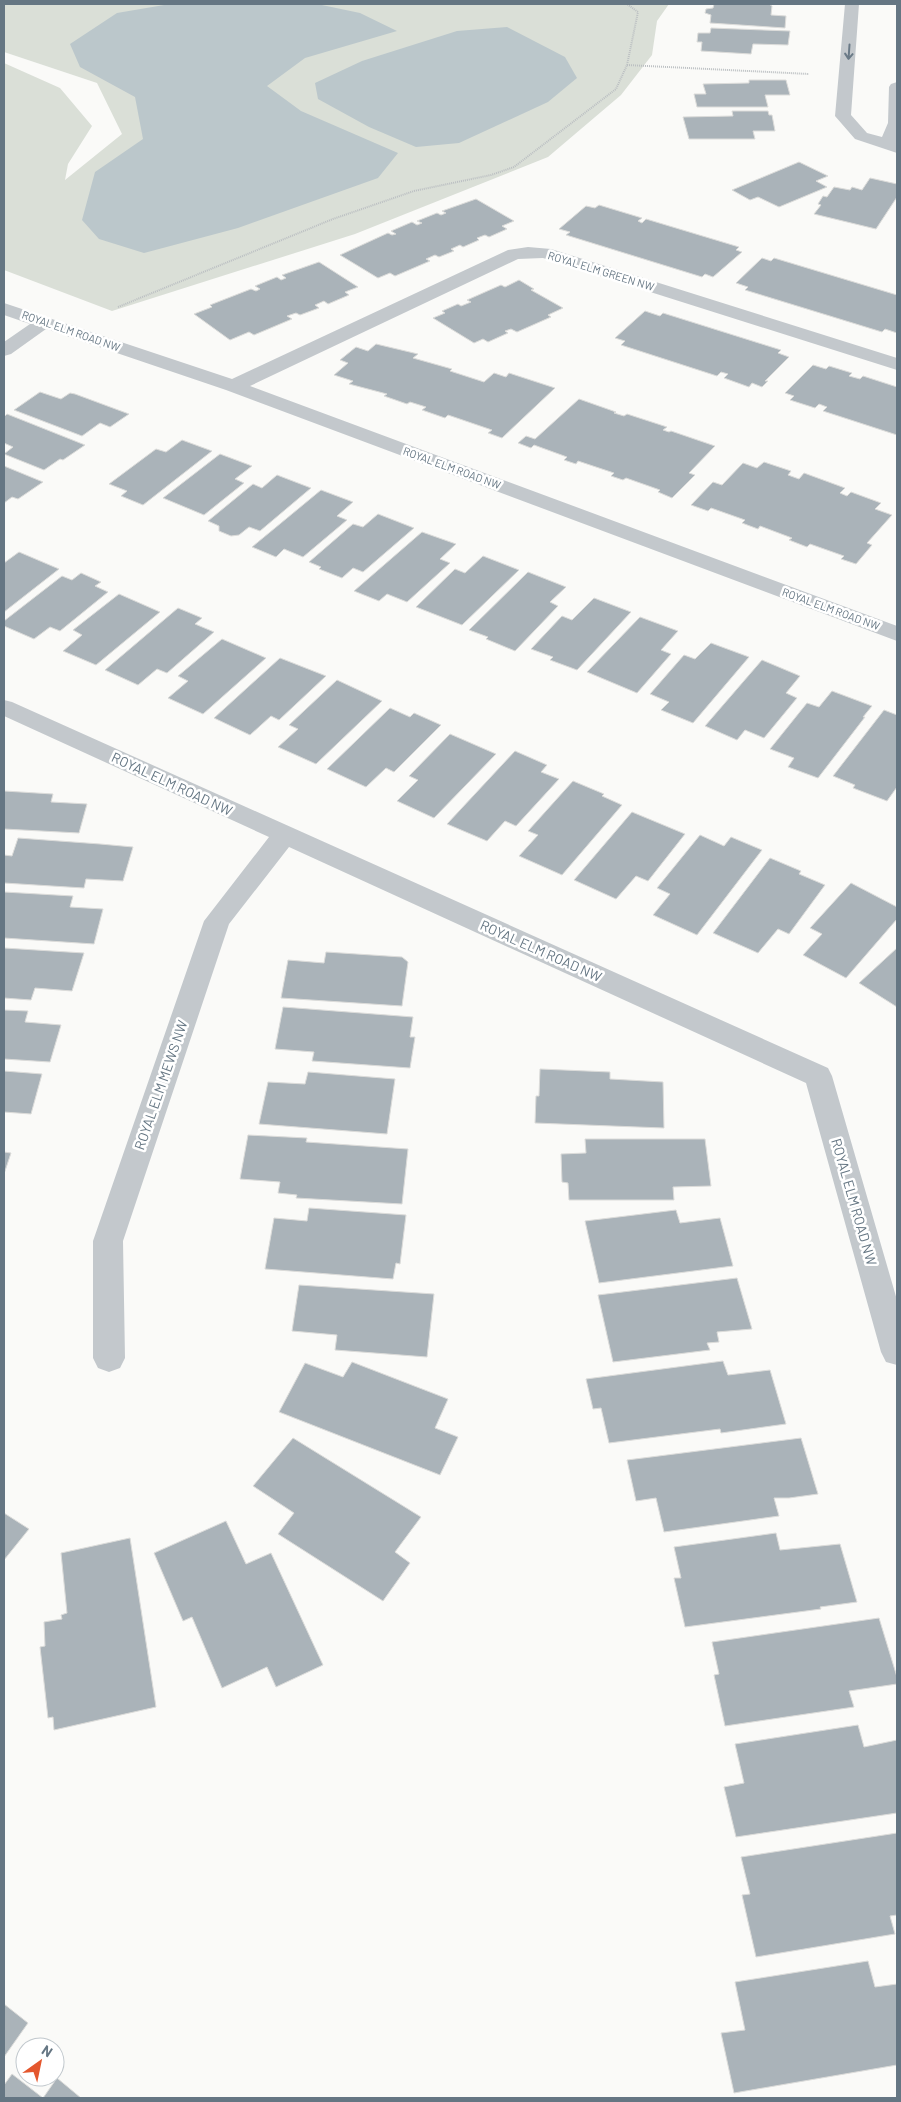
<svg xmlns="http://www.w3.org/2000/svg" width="901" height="2102" font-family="Barlow,sans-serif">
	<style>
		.green { fill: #dadfd7 }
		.water { fill: #bbc7cb }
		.building { fill: #aab3b9; stroke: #dcdcda }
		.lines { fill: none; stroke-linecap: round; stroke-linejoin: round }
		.path { stroke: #bbbfc2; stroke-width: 2; stroke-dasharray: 1 1; stroke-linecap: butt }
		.minor { fill: #c3c8cc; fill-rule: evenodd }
		.oneway { stroke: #6a7a87 }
		.labels { text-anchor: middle; stroke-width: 5; stroke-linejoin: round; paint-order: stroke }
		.far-street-label { font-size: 11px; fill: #657683; stroke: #fff }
		.street-label { font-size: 14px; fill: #657683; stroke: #fff }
	</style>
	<rect width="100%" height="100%" fill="#fafaf8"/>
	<!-- green -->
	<polygon class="green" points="4,4 669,4 657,21 652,55 621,95 548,157 355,234 112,311 4,270 4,63 60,88 92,126 68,164 65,180 122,134 97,83 4,52"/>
	<!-- water -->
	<g class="water">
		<polygon points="170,4 317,4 360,13 397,31 305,58 267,86 301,111 398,153 378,178 238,228 144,253 99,239 82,220 95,172 143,139 135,97 80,67 70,44 117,13"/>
		<polygon points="507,27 565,57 577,78 548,102 459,143 416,147 369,127 318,99 315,83 362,61 457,31"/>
	</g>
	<!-- building -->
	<g class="building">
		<polygon points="714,4 769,4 772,6 771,15 786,16 785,28 710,23 711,15 705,13 706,9 713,8"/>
		<polygon points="711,28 790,31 788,45 753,44 751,54 701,51 702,42 697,42 698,33 710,33"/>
		<polygon points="749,80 786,80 790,95 765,95 768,107 697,107 694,94 706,94 703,84 749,83"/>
		<polygon points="732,111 768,111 769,115 772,115 775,131 753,131 755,139 689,139 683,117 733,116"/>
		<polygon points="799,162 828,176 816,181 827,187 779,207 758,197 750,200 732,190"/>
		<polygon points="870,178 897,184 897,197 876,229 814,214 821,205 818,204 823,196 827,197 834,187 850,190 852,187 862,190"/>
		<polygon points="476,199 514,221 502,226 507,229 489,237 485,235 477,238 479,240 463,247 460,245 451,249 454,251 439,257 435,255 426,259 430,261 395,276 390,273 378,278 340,255 388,233 392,235 396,234 391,231 412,222 417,225 422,223 417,221 437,213 441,215 446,213 442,211"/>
		<polygon points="599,205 642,218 638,221 642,223 646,219 739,247 736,250 742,252 713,277 705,274 702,277 566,235 570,232 559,229 586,206 595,208"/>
		<polygon points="762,258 771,261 774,258 897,295 897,333 885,329 882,332 745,290 748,287 736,283"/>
		<polygon points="319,262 358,287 345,292 349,295 328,304 324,301 315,305 319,308 300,315 296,313 287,316 292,319 254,335 249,332 230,340 194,314 212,307 210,305 251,289 256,291 260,289 255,286 277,277 281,280 286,278 282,275"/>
		<polygon points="519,280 534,289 531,290 563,308 548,315 551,317 517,332 511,329 505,331 508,333 488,342 483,339 474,343 433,318 445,313 442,311 458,304 461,306 471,302 467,300 501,285 505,287"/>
		<polygon points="645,311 660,316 663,313 781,350 778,353 789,357 765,381 768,381 762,387 752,383 749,387 724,378 728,374 721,372 717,376 621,345 625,341 615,338"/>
		<polygon points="376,344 418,354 413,358 452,369 450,371 484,382 494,373 506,377 509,373 555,388 502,438 488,433 492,430 448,415 445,418 422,410 426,407 410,402 407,404 384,396 387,394 349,384 353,381 334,375 348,363 340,360 356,347 368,351"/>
		<polygon points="813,365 826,369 829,366 852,373 849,376 860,379 863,376 897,387 897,435 823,411 827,407 819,404 815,408 790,400 794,396 785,393"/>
		<polygon points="40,392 61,399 70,393 75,394 129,414 110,427 100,423 82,436 14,410"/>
		<polygon points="579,399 616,412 614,413 624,416 627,414 667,427 663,430 669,432 671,431 715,446 689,473 695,475 672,498 658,492 660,490 626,478 623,480 611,476 614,473 578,461 576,464 564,460 567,457 534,445 531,448 518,443 526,436 535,439"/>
		<polygon points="7,414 85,445 63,460 60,459 44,470 4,454 13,447 4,443 4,417"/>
		<polygon points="182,440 212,451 143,505 121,496 127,491 109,484 156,449 166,452"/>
		<polygon points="220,454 252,466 235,479 244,483 204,515 163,498"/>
		<polygon points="764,462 791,471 788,475 799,479 804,473 845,488 840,493 847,496 851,492 881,503 875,509 892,515 867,543 872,545 856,564 841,559 844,556 810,544 807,547 789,540 792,538 760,526 758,529 742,523 745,520 711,508 708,511 691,505 713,482 722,485 743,463 757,468"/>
		<polygon points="4,466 43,482 18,499 12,497 4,503"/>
		<polygon points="277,475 311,488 260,531 249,527 239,535 231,536 219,531 219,526 208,521 253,484 262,488"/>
		<polygon points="321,490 353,502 337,516 347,520 303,557 284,549 276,557 252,547"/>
		<polygon points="378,514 414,528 363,572 353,568 342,578 319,569 321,567 309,562 353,524 363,527"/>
		<polygon points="422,532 456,544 440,559 450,563 407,602 387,594 379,601 354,591"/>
		<polygon points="19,552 59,569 4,612 4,563"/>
		<polygon points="483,556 519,570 462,625 416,607 455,569 465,573"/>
		<polygon points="528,572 566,587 550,602 558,606 515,651 486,639 488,637 469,630"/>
		<polygon points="81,573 101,582 95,586 108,592 60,631 50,627 34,639 4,626 4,621 62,576 72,580"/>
		<polygon points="119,594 160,612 96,665 63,651 82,635 73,630"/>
		<polygon points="594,598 631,612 577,670 550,660 553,657 531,649 562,616 572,620"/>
		<polygon points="178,608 202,618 195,624 214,632 167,673 157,669 138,685 105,670"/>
		<polygon points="640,617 678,631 661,650 671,654 637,693 587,672"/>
		<polygon points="222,639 266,658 203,714 168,698 188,681 178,676"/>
		<polygon points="711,643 749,657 693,723 661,710 669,702 650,694 684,655 695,659"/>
		<polygon points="280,658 326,676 279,720 271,716 250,735 214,718"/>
		<polygon points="762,660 800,676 786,693 797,698 764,738 745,730 737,740 705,726"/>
		<polygon points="337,680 382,701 316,764 278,747 298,729 289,725"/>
		<polygon points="832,691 872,706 863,717 865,717 818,778 788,767 794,758 770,749 807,703 819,707"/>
		<polygon points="390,708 410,717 414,713 441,725 394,772 386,768 366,787 327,769"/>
		<polygon points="884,710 897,715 897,787 887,801 853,788 855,785 833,776"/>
		<polygon points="450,734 496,754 434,818 397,801 418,780 409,776"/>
		<polygon points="515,751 547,765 541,772 559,779 516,826 505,821 487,841 447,824"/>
		<polygon points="573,781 604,794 602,796 622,805 562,875 519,856 538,835 528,831"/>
		<polygon points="4,791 53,794 51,802 87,804 79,833 4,829"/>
		<polygon points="632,812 685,834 648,881 636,876 616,899 574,880"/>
		<polygon points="700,835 724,846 731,837 762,850 697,935 653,915 670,894 657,888"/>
		<polygon points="18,838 100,844 133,847 123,881 86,879 84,888 4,883 4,855 12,856"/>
		<polygon points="770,858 801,871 799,874 825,885 789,934 778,929 758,953 713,933"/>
		<polygon points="851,883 897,907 897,919 846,978 803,955 822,934 810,928"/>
		<polygon points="4,892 73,896 70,907 103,909 94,944 4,938"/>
		<polygon points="4,948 84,953 72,991 35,988 31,1000 4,998"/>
		<polygon points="897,948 897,1007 859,983"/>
		<polygon points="326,952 402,957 408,962 402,1006 281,998 288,960 324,963"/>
		<polygon points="283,1007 413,1017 410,1037 415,1037 410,1068 312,1061 314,1052 275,1049"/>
		<polygon points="4,1010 28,1011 25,1022 61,1025 50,1062 4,1059"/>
		<polygon points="540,1069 610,1072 610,1079 663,1082 664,1128 535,1123 536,1096 539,1096"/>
		<polygon points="4,1071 42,1074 31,1114 4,1112"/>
		<polygon points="308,1072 395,1079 387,1134 259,1124 268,1082 305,1084"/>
		<polygon points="248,1135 307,1138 306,1142 408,1149 402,1204 296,1198 297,1195 278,1193 280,1182 240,1179"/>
		<polygon points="585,1139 705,1139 711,1186 673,1187 674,1200 569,1200 568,1183 562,1182 561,1154 586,1153"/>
		<polygon points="4,1152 11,1153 4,1174"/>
		<polygon points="309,1208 406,1215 400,1264 396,1263 393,1279 265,1269 274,1218 307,1221"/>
		<polygon points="676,1210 680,1223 720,1218 733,1266 599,1283 585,1221"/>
		<polygon points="737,1278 752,1329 717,1332 719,1342 707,1343 710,1350 613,1362 598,1295"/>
		<polygon points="299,1285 434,1294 427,1357 335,1350 337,1335 292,1331"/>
		<polygon points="723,1361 728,1375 770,1370 786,1424 721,1433 720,1429 609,1443 601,1408 593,1409 586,1379"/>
		<polygon points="352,1362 448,1399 435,1428 458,1437 440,1475 279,1412 305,1363 343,1377"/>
		<polygon points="293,1438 421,1517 395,1552 410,1563 383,1601 278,1534 294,1513 253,1486"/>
		<polygon points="801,1438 818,1494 789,1498 774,1498 779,1516 664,1532 656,1498 636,1501 627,1460"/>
		<polygon points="4,1513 29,1529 4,1560"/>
		<polygon points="226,1521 246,1564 271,1553 323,1665 276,1687 267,1667 222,1688 192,1617 183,1621 154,1553"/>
		<polygon points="776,1533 780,1550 840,1544 857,1602 820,1607 821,1609 685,1627 674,1578 681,1578 674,1547"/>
		<polygon points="130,1538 156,1707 54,1730 53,1717 48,1718 40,1647 45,1646 44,1622 62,1619 61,1615 67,1613 61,1553"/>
		<polygon points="879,1618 897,1677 897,1684 849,1691 854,1707 725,1726 714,1675 719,1674 712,1642"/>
		<polygon points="858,1725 864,1747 897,1740 897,1813 736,1837 724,1787 744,1783 735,1744"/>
		<polygon points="897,1833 897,1915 890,1916 895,1934 756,1957 742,1895 750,1894 741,1857"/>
		<polygon points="868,1961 875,1987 897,1984 897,2065 734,2093 721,2033 745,2030 735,1982"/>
		<polygon points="4,2004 28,2023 4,2057"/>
		<polygon points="12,2074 43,2098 57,2078 81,2098 4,2098 4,2085"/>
	</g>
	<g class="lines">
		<!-- path -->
		<g class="path">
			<polyline points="627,65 809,74"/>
			<polyline points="118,307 333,219 414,191 491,175 514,167 616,89 627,65 638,12 627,4"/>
		</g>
		<!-- minor -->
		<g class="minor">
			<polygon points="845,4 859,4 851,115 867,133 882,137 888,123 889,87 891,84 897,82 897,153 855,139 835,116"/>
			<polygon points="528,247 551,249 897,358 897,370 543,258 518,259 250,386 897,626 897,641 226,390 46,329 11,354 4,356 4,342 30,324 4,315 4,303 232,379 508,250"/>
			<polygon points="4,700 12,702 828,1068 832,1076 897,1300 897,1365 886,1362 881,1352 806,1083 289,847 229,924 123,1241 125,1358 120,1368 109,1372 98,1368 93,1358 93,1241 204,921 269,837 4,716"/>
		</g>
	</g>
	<!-- one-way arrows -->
	<defs><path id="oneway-shaft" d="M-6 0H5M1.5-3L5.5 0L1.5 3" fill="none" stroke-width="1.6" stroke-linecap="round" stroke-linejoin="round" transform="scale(1.25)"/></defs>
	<use class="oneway" href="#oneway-shaft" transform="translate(849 52) rotate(94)"/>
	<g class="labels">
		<!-- far-street labels -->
		<g class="far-street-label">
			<text transform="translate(601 271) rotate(17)" y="4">ROYAL ELM GREEN NW</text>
			<text transform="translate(71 331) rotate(19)" y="4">ROYAL ELM ROAD NW</text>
			<text transform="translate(452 468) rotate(20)" y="4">ROYAL ELM ROAD NW</text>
			<text transform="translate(831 609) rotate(20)" y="4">ROYAL ELM ROAD NW</text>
		</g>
		<!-- street labels -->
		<g class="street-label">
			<text transform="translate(172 784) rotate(25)" y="5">ROYAL ELM ROAD NW</text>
			<text transform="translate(541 951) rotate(24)" y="5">ROYAL ELM ROAD NW</text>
			<text transform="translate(161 1085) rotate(-71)" y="5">ROYAL ELM MEWS NW</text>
			<text transform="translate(854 1202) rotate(74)" y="5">ROYAL ELM ROAD NW</text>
		</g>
	</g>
	<!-- border -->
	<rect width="901" height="2102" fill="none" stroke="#657683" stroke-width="10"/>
	<!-- north arrow -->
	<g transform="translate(40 2062) rotate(33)"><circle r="24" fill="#ffffff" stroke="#c1c8cd"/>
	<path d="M0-4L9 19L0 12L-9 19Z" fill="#e4572e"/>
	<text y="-8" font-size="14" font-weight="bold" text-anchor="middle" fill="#657683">N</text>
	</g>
</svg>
